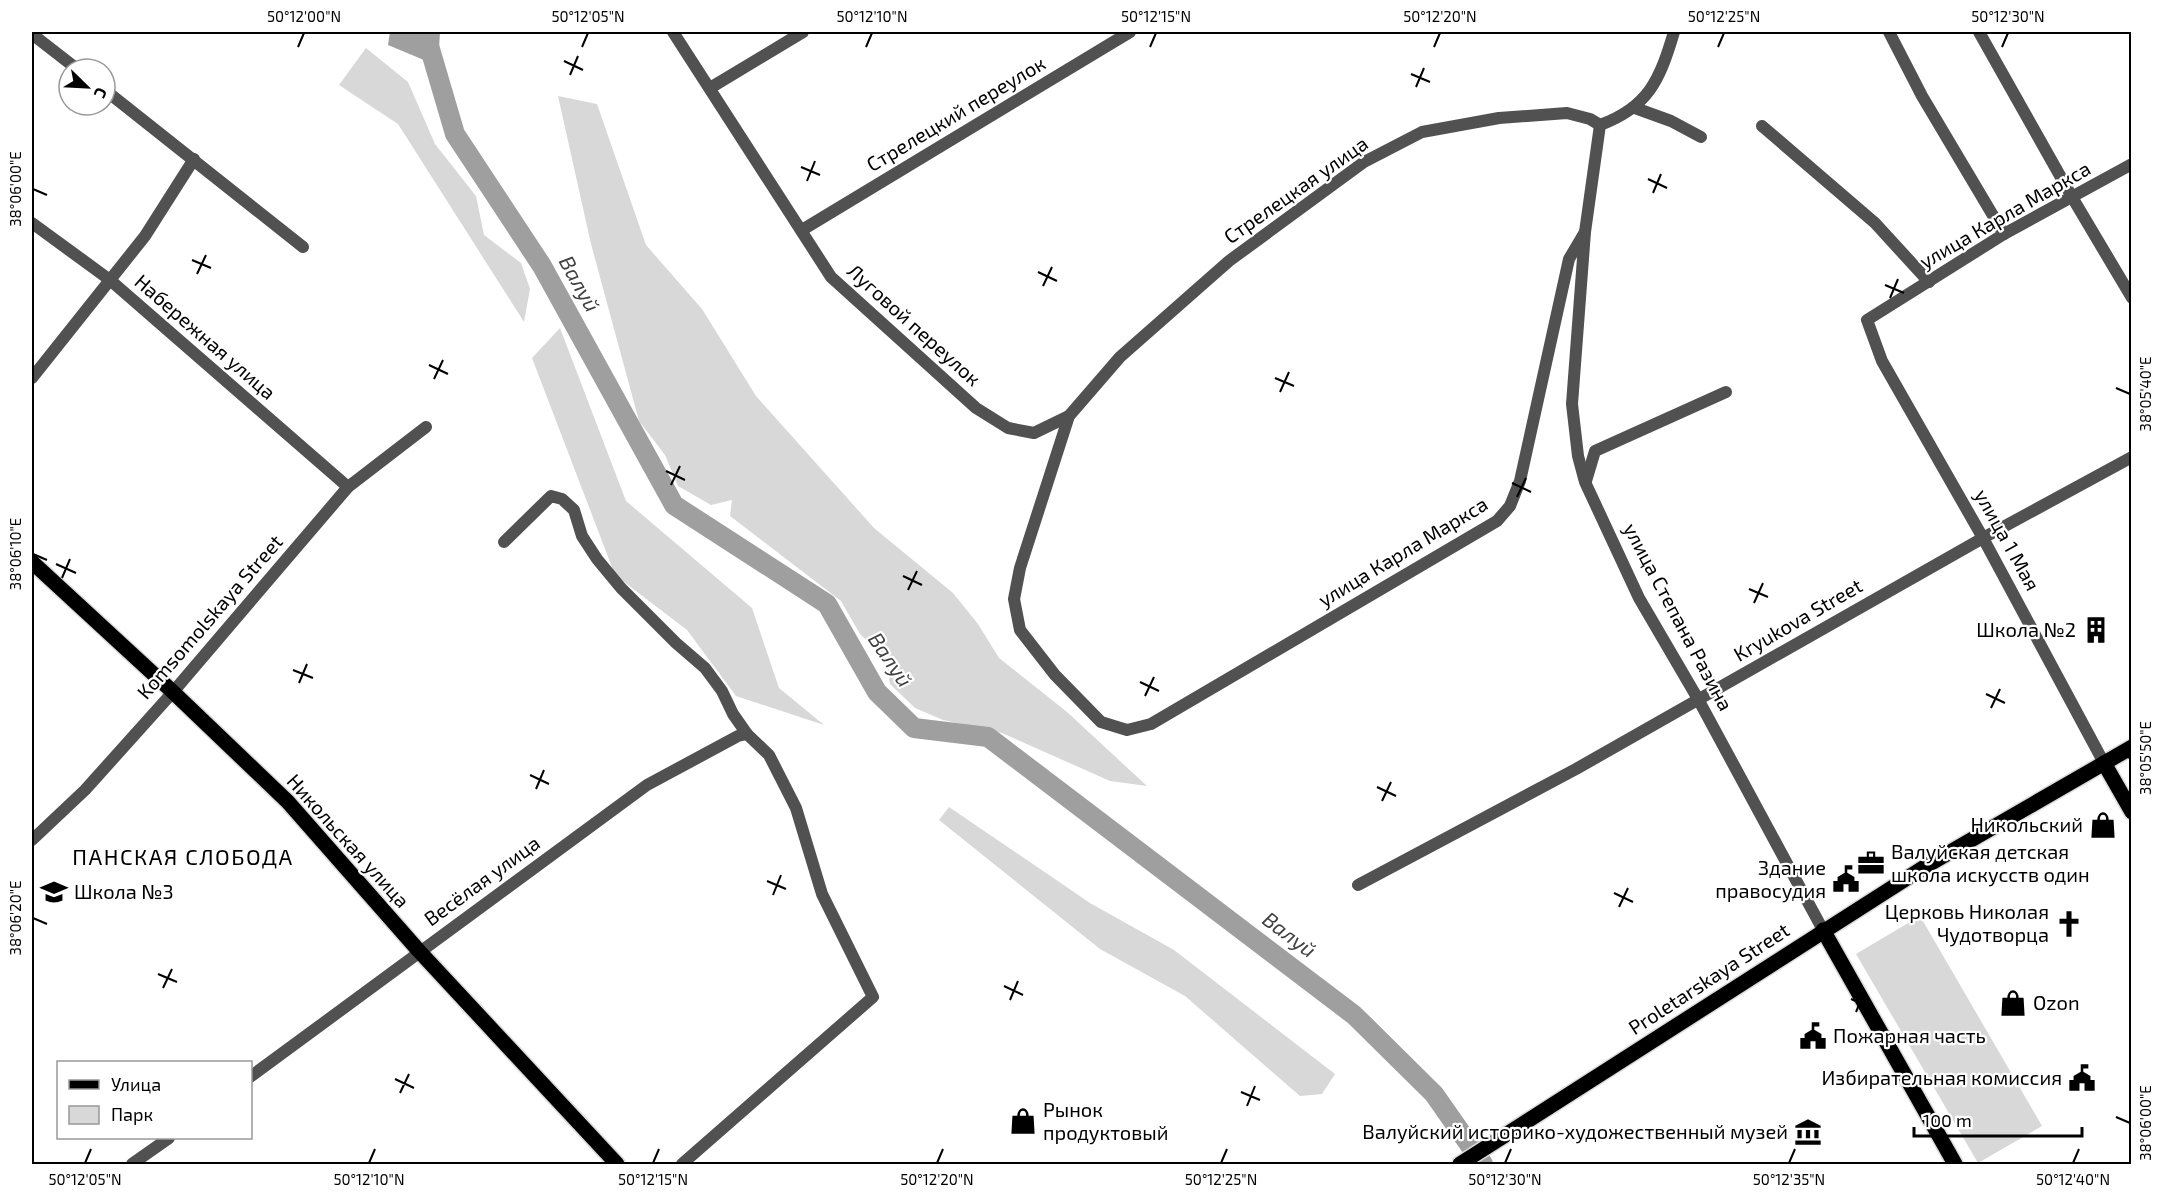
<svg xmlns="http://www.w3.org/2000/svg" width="2163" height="1196" font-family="'Exo 2',sans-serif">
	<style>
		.green { fill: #d8d8d8 }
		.water { fill: #9f9f9f }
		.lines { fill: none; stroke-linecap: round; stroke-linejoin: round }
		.river { stroke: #9f9f9f; stroke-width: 20 }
		.major-casing { stroke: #dbdbdb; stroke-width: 18 }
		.minor { stroke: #515151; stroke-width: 12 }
		.major { stroke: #000; stroke-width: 15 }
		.ticks { fill: none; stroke: #000; stroke-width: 2 }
		.labels { text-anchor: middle; stroke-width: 4.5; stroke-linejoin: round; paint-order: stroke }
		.street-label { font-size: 20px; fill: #000; stroke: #fff }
		.poi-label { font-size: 20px; fill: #000; stroke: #fff; text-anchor: end }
		.water-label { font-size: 21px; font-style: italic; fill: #404040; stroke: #fff }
		.quarter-label { font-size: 22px; letter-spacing: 1.5px; fill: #000; stroke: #fff }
		.neatline { fill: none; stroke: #000; stroke-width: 2 }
		.ticks-label { font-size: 15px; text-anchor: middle; fill: #000 }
	</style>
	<rect width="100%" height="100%" fill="#fff"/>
	<!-- green -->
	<g class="green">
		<polygon points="366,48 408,82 435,144 476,196 484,235 521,263 530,289 524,322 398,124 339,85"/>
		<polygon points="558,96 597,104 646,245 702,309 756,396 874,528 953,593 978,624 999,658 1067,712 1147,786 1110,781 1002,733 943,720 915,708 890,684 885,658 860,634 841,601 730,516 732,500 711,505 678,486 665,455 639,421 591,244"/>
		<polygon points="560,328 626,501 752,608 779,688 824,725 736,696 687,630 615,575 532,358"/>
		<polygon points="949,807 1090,903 1174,950 1335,1074 1322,1094 1300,1096 1185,996 1100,949 939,820"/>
		<polygon points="1920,916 2042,1126 1978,1163 1856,954"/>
	</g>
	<!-- water -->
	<polygon class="water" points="390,32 440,32 439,48 443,68 388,45"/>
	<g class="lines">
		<!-- river -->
		<polyline class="river" points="425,32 455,134 542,266 674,505 827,604 877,692 914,728 988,737 1354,1015 1434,1094 1483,1164"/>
		<defs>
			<g id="major">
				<polyline points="32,562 173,692 288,802 419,951 617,1164"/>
				<polyline points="2104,763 2132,812"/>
				<polyline points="1823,930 1955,1164"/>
				<polyline points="1460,1164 1926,866 2132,747"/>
			</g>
		</defs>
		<!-- major casing -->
		<use href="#major" class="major-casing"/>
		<!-- minor -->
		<g class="minor">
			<polyline points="673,32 831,277 976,408 1008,428 1034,433 1069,416"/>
			<path d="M1674,32C1660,79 1649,107 1600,125L1585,232L1572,404L1578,456L1585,482L1639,598L1698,699L1823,930"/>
			<polyline points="1889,32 1922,96 2004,234"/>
			<polyline points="1979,32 2072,197 2132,298"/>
			<polyline points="32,34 77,69"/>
			<polyline points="710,88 803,32"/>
			<polyline points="105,90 303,247"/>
			<polyline points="1635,108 1671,121 1701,137"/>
			<polyline points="1762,126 1875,223 1929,282"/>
			<polyline points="32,223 110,280 348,487"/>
			<polyline points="802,230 1130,32"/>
			<polyline points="1585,232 1569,259 1520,481 1510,506 1497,521 1151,724 1127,730 1101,722 1055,675 1020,630 1014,599 1020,568 1069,416 1120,357 1229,261 1364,162 1422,132 1499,118 1567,113 1590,119 1600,125"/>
			<polyline points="32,378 145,236 194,159"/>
			<polyline points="1586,481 1595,451 1726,392"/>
			<polyline points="504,542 551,496 562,499 574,510 582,536 597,559 621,588 676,643 705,668 722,691 733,714 747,734 769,755 796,808 822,894 873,997 682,1164"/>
			<polyline points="2104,763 1983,538 1882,361 1867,320 2004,234 2132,164"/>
			<polyline points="32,840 85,790 173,692 348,487 426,427"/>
			<polyline points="1358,885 1576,769 1983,538 2132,457"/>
			<polyline points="250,1077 647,785 738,736 747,734"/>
			<polyline points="132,1164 169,1138"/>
		</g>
		<!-- major -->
		<use href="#major" class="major"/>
	</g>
	<!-- ticks -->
	<path class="ticks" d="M298,47L304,33M582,47L588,33M866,47L872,33M1150,47L1156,33M1434,47L1440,33M1718,47L1724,33M2002,47L2008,33M564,61L583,70M1411,74L1430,82M570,75L578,56M1416,87L1424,68M801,167L820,175M1648,179L1667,188M807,181L815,161M33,189L47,195M1653,193L1661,174M192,260L211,268M1038,272L1057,281M197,274L206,255M1885,285L1904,293M1043,286L1052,267M1890,298L1898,279M429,365L448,374M1275,378L1294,386M434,379L443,360M2116,388L2130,394M1280,392L1289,372M666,471L685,480M1512,483L1531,492M671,485L680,466M1517,497L1526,478M33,554L47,560M56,564L76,573M903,576L922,585M62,578L70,559M1749,589L1768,597M908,590L917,571M1754,603L1763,583M293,670L313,678M1140,682L1159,691M299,683L307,664M1986,694L2005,703M1145,696L1154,677M1991,708L2000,689M2116,752L2130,758M530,775L549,784M1377,787L1396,796M536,789L544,770M1382,801L1391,782M767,881L786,889M1614,893L1633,902M773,895L781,875M1619,907L1628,888M33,918L47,924M158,974L177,982M1004,986L1023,995M163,988L172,969M1851,999L1870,1007M1010,1000L1018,981M1856,1012L1864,993M395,1079L414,1088M1241,1092L1260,1100M400,1093L409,1074M1247,1106L1255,1086M2116,1117L2130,1123M85,1163L91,1149M369,1163L375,1149M653,1163L659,1149M937,1163L943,1149M1221,1163L1227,1149M1505,1163L1511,1149M1789,1163L1795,1149M2073,1163L2079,1149"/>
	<!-- icons -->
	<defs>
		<symbol id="building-bare" viewBox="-9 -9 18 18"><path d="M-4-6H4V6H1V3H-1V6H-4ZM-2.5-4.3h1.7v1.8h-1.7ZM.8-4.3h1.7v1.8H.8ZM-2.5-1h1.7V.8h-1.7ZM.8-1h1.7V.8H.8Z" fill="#000" stroke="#fff" stroke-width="2.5" paint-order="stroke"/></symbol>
		<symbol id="shop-bare" viewBox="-9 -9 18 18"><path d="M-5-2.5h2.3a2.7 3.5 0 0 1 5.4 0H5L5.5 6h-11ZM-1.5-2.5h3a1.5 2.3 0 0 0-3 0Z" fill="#000" stroke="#fff" stroke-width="2.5" paint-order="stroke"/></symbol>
		<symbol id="office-bare" viewBox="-9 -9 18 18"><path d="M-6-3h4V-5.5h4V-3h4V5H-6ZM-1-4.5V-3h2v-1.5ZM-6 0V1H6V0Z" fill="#000" stroke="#fff" stroke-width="2.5" paint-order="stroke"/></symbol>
		<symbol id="civic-bare" viewBox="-9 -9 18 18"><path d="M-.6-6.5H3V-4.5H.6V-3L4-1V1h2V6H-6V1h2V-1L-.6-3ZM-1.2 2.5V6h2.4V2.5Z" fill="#000" stroke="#fff" stroke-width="2.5" paint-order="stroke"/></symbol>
		<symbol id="school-bare" viewBox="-9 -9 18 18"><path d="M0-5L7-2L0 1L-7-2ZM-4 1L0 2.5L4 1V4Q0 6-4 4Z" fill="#000" stroke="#fff" stroke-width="2.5" paint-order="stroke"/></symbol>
		<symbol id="church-bare" viewBox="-9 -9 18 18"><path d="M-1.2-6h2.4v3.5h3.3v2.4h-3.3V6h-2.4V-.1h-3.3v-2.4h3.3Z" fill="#000" stroke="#fff" stroke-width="2.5" paint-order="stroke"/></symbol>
		<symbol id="museum-bare" viewBox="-9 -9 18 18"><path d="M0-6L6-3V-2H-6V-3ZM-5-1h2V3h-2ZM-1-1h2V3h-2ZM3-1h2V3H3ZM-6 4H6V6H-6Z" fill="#000" stroke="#fff" stroke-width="2.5" paint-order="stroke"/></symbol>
	</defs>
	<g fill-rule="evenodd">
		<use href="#building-bare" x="2077" y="611" width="38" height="38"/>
		<use href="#shop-bare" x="2084" y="806" width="38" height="38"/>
		<use href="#office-bare" x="1852" y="844" width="38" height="38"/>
		<use href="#civic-bare" x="1827" y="860" width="38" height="38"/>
		<use href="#school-bare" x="35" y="873" width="38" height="38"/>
		<use href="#church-bare" x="2050" y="905" width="38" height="38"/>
		<use href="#shop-bare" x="1994" y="984" width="38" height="38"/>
		<use href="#civic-bare" x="1794" y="1017" width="38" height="38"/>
		<use href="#civic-bare" x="2063" y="1059" width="38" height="38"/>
		<use href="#shop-bare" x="1004" y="1102" width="38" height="38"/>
		<use href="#museum-bare" x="1789" y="1113" width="38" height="38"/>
	</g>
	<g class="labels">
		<!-- street labels -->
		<g class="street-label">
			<text transform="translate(956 114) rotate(-31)" y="7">Стрелецкий переулок</text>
			<text transform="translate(1296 190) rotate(-35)" y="7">Стрелецкая улица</text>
			<text transform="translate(2005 215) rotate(-30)" y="7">улица Карла Маркса</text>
			<text transform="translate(914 325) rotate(42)" y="7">Луговой переулок</text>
			<text transform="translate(205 337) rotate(41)" y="7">Набережная улица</text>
			<text transform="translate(2007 540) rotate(61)" y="7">улица 1 Мая</text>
			<text transform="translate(1403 552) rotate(-31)" y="7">улица Карла Маркса</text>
			<text transform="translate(210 617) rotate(-49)" y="7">Komsomolskaya Street</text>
			<text transform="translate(1678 617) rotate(62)" y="7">улица Степана Разина</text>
			<text transform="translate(1798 620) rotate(-30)" y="7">Kryukova Street</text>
			<text transform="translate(348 841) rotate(48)" y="7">Никольская улица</text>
			<text transform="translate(482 881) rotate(-36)" y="7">Весёлая улица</text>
			<text transform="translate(1709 979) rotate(-33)" y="7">Proletarskaya Street</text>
		</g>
		<!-- poi labels -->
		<g class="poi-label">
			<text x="2076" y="637">Школа №2</text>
			<text x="2083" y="832">Никольский</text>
			<text x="1891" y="859" text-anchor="start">Валуйская детская<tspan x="1891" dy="23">школа искусств один</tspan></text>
			<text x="1826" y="875">Здание<tspan x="1826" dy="23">правосудия</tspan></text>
			<text x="74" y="899" text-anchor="start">Школа №3</text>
			<text x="2049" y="919">Церковь Николая<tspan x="2049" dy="23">Чудотворца</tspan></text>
			<text x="2033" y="1010" text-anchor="start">Ozon</text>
			<text x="1833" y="1043" text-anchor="start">Пожарная часть</text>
			<text x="2062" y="1085">Избирательная комиссия</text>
			<text x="1043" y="1117" text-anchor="start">Рынок<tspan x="1043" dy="23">продуктовый</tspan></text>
			<text x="1788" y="1139">Валуйский историко-художественный музей</text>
		</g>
		<!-- water labels -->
		<g class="water-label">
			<text transform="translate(579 284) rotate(61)" y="7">Валуй</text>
			<text transform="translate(890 660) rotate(56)" y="7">Валуй</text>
			<text transform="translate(1289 935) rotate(37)" y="7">Валуй</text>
		</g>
		<!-- quarter labels -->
		<g class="quarter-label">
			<text x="183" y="865">ПАНСКАЯ СЛОБОДА</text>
		</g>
	</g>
	<!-- border -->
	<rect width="2163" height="1196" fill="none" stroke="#ffffff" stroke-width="66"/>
	<!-- legend -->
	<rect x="57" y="1061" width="195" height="78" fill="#ffffff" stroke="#999999" stroke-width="1.5"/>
	<rect x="69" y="1080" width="30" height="9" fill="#000000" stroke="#999999" stroke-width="1.5"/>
	<text x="111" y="1091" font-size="18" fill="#000000">Улица</text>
	<rect x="69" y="1106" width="30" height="18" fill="#d8d8d8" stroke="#999999" stroke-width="1.5"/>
	<text x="111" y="1121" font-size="18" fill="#000000">Парк</text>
	<!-- north arrow -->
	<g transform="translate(87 87) rotate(114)"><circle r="28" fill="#ffffff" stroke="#999999" stroke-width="1.5"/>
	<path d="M0-4.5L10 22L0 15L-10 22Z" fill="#000000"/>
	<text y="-9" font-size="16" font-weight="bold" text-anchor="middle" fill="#000000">С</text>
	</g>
	<!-- scale -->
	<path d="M1914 1127v9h168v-9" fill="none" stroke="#000000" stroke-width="3"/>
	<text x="1923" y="1127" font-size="18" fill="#000000" stroke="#ffffff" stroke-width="4.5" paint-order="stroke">100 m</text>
	<rect x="33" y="33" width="2097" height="1130" class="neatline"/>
	<g class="ticks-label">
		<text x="304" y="22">50°12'00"N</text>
		<text x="588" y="22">50°12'05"N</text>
		<text x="872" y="22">50°12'10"N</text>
		<text x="1156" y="22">50°12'15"N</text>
		<text x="1440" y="22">50°12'20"N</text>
		<text x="1724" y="22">50°12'25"N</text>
		<text x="2008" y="22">50°12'30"N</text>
		<text transform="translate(16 189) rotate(-90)" y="5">38°06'00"E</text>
		<text transform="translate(2146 394) rotate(-90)" y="5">38°05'40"E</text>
		<text transform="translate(16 554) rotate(-90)" y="5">38°06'10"E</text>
		<text transform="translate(2146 758) rotate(-90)" y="5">38°05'50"E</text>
		<text transform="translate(16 918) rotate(-90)" y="5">38°06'20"E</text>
		<text transform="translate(2146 1123) rotate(-90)" y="5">38°06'00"E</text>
		<text x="85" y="1185">50°12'05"N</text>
		<text x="369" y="1185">50°12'10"N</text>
		<text x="653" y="1185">50°12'15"N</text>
		<text x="937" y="1185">50°12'20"N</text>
		<text x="1221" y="1185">50°12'25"N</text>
		<text x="1505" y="1185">50°12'30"N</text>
		<text x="1789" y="1185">50°12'35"N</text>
		<text x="2073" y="1185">50°12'40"N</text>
	</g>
</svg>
